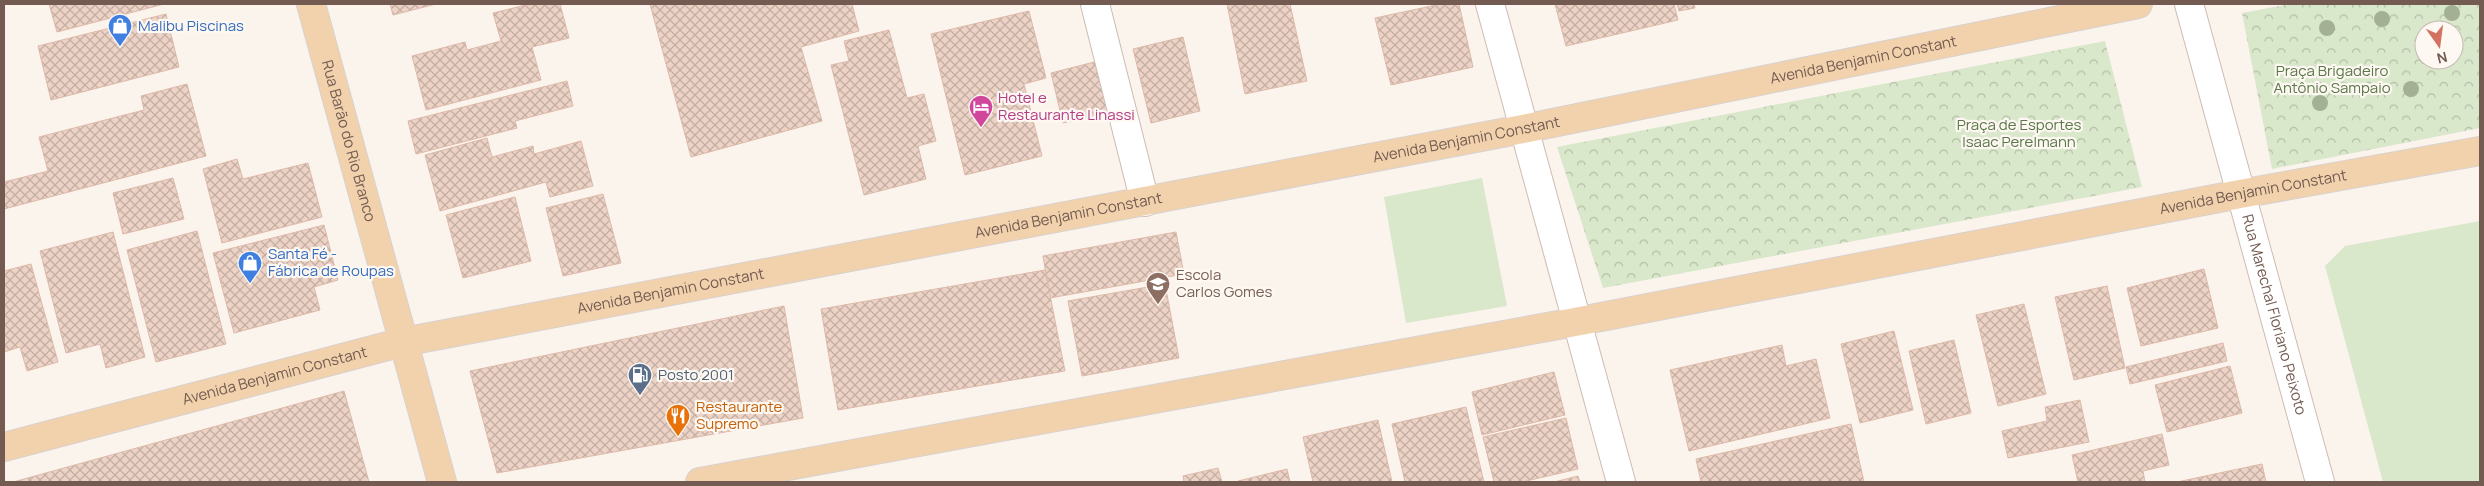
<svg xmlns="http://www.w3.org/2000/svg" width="2484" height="486" font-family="Manrope,sans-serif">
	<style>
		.park { fill: url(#park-crowns); fill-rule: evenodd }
		.garden { fill: #d9e7cb }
		.building { fill: url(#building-cross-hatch); stroke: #deb9a9 }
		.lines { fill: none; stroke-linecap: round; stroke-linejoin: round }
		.minor-casing { stroke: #ccbcb2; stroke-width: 30 }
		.major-casing { stroke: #d8d1ce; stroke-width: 30 }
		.minor { stroke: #fff; stroke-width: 28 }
		.major { stroke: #f1d2ad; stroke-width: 28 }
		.tree { fill: #a3b093 }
		.labels { text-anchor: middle; stroke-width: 4.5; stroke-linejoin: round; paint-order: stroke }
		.shop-label { font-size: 15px; fill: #366cbe; stroke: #fdf8f2; text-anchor: start }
		.street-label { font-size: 15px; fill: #735b51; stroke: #fdf8f2 }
		.park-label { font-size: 15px; fill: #5b784a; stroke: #fdf8f2 }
		.hotel-label { font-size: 15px; fill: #b23c85; stroke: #fdf8f2; text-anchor: start }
		.education-label { font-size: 15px; fill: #785e54; stroke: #fdf8f2; text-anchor: start }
		.service-label { font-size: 15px; fill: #4e5e75; stroke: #fdf8f2; text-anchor: start }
		.food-label { font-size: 15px; fill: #c56008; stroke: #fdf8f2; text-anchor: start }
	</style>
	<defs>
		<pattern id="park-crowns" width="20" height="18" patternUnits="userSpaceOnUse" patternTransform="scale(1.25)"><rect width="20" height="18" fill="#d9e7cb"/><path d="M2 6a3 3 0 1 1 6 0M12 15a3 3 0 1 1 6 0" fill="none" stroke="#b4bea7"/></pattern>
		<pattern id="building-cross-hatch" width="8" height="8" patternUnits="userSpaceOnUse" patternTransform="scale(1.25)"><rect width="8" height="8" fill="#edd3c6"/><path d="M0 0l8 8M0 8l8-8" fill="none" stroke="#c4aea3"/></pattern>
	</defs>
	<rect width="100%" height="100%" fill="#fbf4ec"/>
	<!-- park -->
	<g class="park">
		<path d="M2291,4H2480V128L2272,169L2242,13ZM2424,30H2454V60H2424Z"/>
		<polygon points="2105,41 2142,187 1603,288 1557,147"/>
	</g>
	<!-- garden -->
	<g class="garden">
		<polygon points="1482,178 1507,306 1406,323 1384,197"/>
		<polygon points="2480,221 2480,482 2383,482 2325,266 2345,246"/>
	</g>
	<!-- building -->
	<g class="building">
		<polygon points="49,4 164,4 57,32"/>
		<polygon points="390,4 436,4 393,15"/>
		<polygon points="530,4 560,4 569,38 532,47 541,80 426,110 412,56 465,42 467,50 501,41 493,13"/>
		<polygon points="650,4 852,4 859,31 801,47 822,121 691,157"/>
		<polygon points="1227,4 1290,4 1307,81 1245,94"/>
		<polygon points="1441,4 1459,4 1473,67 1391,85 1375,18"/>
		<polygon points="1555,4 1674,4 1678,20 1566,46"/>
		<polygon points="1677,4 1694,4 1695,8 1679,11"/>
		<polygon points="1029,11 1046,78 1024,84 1042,156 965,175 931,34"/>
		<polygon points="166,14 179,67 51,100 38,46"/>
		<polygon points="889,30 907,98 924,94 936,141 918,146 926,179 864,195 831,65 849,61 844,41"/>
		<polygon points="1183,37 1200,111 1151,123 1133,49"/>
		<polygon points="1102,60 1114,111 1063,123 1051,73"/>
		<polygon points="567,81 573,106 515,121 517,128 416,154 408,121"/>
		<polygon points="187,84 206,156 4,209 4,182 48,171 39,137 144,110 141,96"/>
		<polygon points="487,138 492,157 533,146 534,154 581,141 593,186 550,197 546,182 440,211 425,155"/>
		<polygon points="237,159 243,179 308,163 322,217 222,243 203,169"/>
		<polygon points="173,178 184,219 123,234 113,193"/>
		<polygon points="603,194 621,263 563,276 546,208"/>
		<polygon points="515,197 531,261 463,278 446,215"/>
		<polygon points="324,225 338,280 314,287 320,310 234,333 213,253"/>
		<polygon points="197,231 226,344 156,362 127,250"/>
		<polygon points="113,232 145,357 106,368 100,344 66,353 40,251"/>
		<polygon points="1176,232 1184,274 1050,298 1043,256"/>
		<polygon points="31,264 58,362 27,371 20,347 4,352 4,269 4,271"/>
		<polygon points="2204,269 2218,328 2141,346 2127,288"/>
		<polygon points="1045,270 1065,371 838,410 821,309"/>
		<polygon points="1165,284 1179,358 1082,376 1068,301"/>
		<polygon points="2107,286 2125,368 2074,380 2055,297"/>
		<polygon points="2024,304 2046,394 1998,406 1976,315"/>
		<polygon points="784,306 803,418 497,473 470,371"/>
		<polygon points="1894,331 1913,410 1860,423 1841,344"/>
		<polygon points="1954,340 1971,413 1926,424 1909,351"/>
		<polygon points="2223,343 2227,361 2130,384 2126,367"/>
		<polygon points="1782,345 1786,366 1816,359 1830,418 1689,451 1670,370"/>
		<polygon points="2230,366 2242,413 2167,432 2155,385"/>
		<polygon points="1554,372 1565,415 1482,435 1472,392"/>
		<polygon points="344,391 369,482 13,482"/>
		<polygon points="2080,400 2089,442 2008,458 2002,431 2047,421 2045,407"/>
		<polygon points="1466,407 1484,482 1405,482 1392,424"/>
		<polygon points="1566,418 1578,469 1522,482 1494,482 1483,437"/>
		<polygon points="1378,420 1392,482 1313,482 1303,437"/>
		<polygon points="1851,424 1864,482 1701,482 1696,459"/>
		<polygon points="2162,434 2169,465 2143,471 2145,482 2078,482 2072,455"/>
		<polygon points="2262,464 2266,482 2177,482"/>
		<polygon points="1218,468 1222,482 1184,482 1183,476"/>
		<polygon points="1287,469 1290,482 1238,482 1238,481"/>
		<polygon points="1578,476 1580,482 1554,482"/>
	</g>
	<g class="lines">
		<defs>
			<g id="minor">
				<polyline points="1095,4 1145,202"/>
				<polyline points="1490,4 1621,482"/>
				<path id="s1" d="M2189,4L2320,482"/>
			</g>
			<g id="major">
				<path id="s2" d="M311,4L442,482"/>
				<path id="s3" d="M4,447L403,342L1523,129L2138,4"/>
				<path id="s4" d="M700,482L1575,322L2240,194L2480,151"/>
			</g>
		</defs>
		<!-- minor casing -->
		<use href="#minor" class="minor-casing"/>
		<!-- major casing -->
		<use href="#major" class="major-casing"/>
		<!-- minor -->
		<use href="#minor" class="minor"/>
		<!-- major -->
		<use href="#major" class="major"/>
	</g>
	<!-- trees -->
	<g class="tree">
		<circle cx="2452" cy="13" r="8"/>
		<circle cx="2382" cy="19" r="8"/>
		<circle cx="2327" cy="28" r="8"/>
		<circle cx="2411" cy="89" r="8"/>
		<circle cx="2320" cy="103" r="8"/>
	</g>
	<!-- icons -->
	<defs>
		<symbol id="shop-pin" viewBox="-11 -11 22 30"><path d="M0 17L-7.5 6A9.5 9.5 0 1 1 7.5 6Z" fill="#3f7fe0" stroke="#fdf8f2"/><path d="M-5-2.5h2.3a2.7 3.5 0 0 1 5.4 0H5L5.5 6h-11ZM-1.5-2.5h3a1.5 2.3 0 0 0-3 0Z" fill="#fff"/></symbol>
		<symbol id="hotel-pin" viewBox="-11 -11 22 30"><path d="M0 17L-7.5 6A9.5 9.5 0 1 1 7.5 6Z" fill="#d1479c" stroke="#fdf8f2"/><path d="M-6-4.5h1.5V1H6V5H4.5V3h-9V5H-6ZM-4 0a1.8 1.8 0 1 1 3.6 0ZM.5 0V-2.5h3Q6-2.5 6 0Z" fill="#fff"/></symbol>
		<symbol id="school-pin" viewBox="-11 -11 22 30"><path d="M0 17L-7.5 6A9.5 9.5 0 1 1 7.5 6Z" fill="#8d6e63" stroke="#fdf8f2"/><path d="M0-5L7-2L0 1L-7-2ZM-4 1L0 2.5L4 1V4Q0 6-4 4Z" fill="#fff"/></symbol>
		<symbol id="fuel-pin" viewBox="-11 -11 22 30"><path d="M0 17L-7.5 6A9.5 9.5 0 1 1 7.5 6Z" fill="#5c6f8a" stroke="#fdf8f2"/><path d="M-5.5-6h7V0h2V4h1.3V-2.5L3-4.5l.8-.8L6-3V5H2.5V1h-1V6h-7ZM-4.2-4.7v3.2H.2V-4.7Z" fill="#fff"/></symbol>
		<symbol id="restaurant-pin" viewBox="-11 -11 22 30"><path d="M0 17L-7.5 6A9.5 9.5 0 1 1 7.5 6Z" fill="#e8710a" stroke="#fdf8f2"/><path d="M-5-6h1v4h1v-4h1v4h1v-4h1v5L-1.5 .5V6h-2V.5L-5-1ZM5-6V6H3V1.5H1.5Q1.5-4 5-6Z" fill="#fff"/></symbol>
	</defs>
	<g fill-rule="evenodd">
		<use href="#shop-pin" x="106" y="12" width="28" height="38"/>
		<use href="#hotel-pin" x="967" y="93" width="28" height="38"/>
		<use href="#shop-pin" x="236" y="249" width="28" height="38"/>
		<use href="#school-pin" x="1144" y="270" width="28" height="38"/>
		<use href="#fuel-pin" x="626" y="361" width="28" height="38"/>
		<use href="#restaurant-pin" x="664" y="402" width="28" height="38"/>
	</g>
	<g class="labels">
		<!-- shop labels -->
		<g class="shop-label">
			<text x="138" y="31">Malibu Piscinas</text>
			<text x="268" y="259">Santa Fé -<tspan x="268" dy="17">Fábrica de Roupas</tspan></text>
		</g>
		<!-- street labels -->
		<g class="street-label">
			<text dy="5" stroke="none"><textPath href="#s3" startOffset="1900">Avenida Benjamin Constant</textPath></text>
			<text dy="5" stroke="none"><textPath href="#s3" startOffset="1495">Avenida Benjamin Constant</textPath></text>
			<text dy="5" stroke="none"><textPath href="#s2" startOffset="142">Rua Barão do Rio Branco</textPath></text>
			<text dy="5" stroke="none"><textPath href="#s4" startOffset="1580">Avenida Benjamin Constant</textPath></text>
			<text dy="5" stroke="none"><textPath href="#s3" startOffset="1090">Avenida Benjamin Constant</textPath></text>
			<text dy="5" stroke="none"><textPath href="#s3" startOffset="685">Avenida Benjamin Constant</textPath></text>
			<text dy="5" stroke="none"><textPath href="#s1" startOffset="322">Rua Marechal Floriano Peixoto</textPath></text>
			<text dy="5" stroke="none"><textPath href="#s3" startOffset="280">Avenida Benjamin Constant</textPath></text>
		</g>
		<!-- park labels -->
		<g class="park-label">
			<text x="2332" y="76">Praça Brigadeiro<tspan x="2332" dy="17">Antônio Sampaio</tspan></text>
			<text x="2019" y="130">Praça de Esportes<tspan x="2019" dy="17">Isaac Perelmann</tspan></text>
		</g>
		<!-- hotel labels -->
		<g class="hotel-label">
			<text x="998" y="103">Hotel e<tspan x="998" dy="17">Restaurante Linassi</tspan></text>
		</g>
		<!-- education labels -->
		<g class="education-label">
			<text x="1176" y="280">Escola<tspan x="1176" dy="17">Carlos Gomes</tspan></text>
		</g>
		<!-- service labels -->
		<g class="service-label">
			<text x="658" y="380">Posto 2001</text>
		</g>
		<!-- food labels -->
		<g class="food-label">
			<text x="696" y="412">Restaurante<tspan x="696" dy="17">Supremo</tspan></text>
		</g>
	</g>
	<!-- border -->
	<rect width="2484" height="486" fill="none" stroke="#735b51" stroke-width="10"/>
	<!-- north arrow -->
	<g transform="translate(2439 45) rotate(166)"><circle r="24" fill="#fdf8f2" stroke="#c6b9b2"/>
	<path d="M0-4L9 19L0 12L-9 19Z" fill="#d57160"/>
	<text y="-8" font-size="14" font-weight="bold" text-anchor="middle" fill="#735b51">N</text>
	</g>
</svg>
